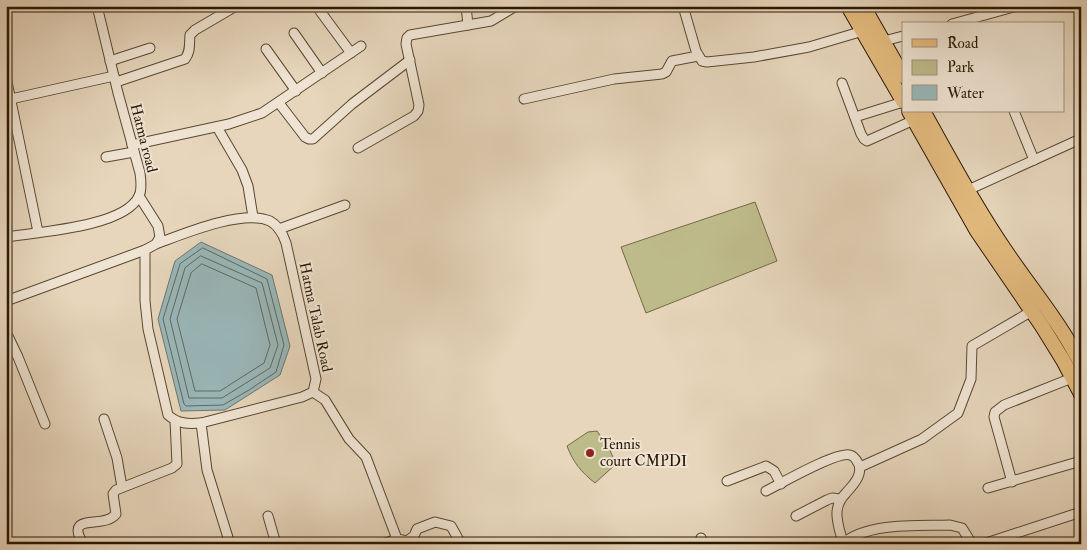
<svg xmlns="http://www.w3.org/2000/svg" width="1087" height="550" font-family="'IM FELL Double Pica',serif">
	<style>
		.green { fill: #bebb8b; stroke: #746a46 }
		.water { fill: #99b7b9; stroke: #6d7770 }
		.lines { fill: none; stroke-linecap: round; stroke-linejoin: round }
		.shore { stroke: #62685e; stroke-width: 1 }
		.minor-casing { stroke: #594830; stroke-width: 11 }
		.primary-casing { stroke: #2a1802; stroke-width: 16 }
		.minor { stroke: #efe4d3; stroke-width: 9 }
		.primary { stroke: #e4bb7e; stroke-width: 14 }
		.poi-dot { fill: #8f2418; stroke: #efe4d3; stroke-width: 2 }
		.labels { text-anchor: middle; stroke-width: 4; stroke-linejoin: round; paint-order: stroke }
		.street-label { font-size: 15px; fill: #2a1802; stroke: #efe4d3 }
		.poi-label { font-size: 15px; fill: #2a1802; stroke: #efe4d3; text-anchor: start }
	</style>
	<rect width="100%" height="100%" fill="#e7d6bc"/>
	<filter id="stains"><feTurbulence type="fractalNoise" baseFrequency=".004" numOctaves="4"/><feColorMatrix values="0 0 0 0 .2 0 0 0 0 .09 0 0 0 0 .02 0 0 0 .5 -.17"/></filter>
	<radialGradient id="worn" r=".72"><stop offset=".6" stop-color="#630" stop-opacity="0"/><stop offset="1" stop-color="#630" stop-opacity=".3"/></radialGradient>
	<!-- green -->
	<g class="green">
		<polygon points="755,202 777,261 646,313 621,247"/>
		<path d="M597,431L609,448L616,464L595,483C581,472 573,462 567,446L588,432Z"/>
	</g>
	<!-- water -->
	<polygon class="water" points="201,242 272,275 290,346 280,375 225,410 181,411 158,319 175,261"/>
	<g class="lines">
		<!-- shore -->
		<g class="shore">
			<polygon points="203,248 267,279 284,345 276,372 249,390 223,405 186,406 184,404 163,319 180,264"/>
			<polygon points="201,256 262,283 278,345 270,368 222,398 189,398 170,319 185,268"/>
			<polygon points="202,264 256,288 270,345 264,363 220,391 195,391 177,319 191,273"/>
		</g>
		<defs>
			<g id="minor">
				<polyline points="466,6 468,25"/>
				<polyline points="683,6 696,51 702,61 707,62 754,57 809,47 863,31"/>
				<polyline points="320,11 351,53"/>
				<polyline points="952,24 1017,6"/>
				<polyline points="294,33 322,73"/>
				<polyline points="884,41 903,36"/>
				<polyline points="266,49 296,91"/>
				<polyline points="110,61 150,48"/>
				<polyline points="6,77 38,232"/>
				<path d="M116,82L185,59C191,51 189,44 190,35L195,30L236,6"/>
				<polyline points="842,83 861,134 864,139 867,141 914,120"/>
				<polyline points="11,99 114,76"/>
				<polyline points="524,99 614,79 662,74 666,72 672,61 698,56"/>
				<polyline points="279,103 305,137 309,139 313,139 352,104 410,60"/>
				<polyline points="1014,111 1034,160"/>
				<polyline points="855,117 903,102"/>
				<polyline points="217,127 242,170 248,186 253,217"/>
				<polyline points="132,145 229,124 262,113 361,46"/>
				<polyline points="358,148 414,116 418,111 419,105 406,44 407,38 410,35 491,21 516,6"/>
				<polyline points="106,157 134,152"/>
				<polyline points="968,190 1078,140"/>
				<path d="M139,196L158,226L160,237L156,244L145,250V301L148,329L168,415C178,424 188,424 201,423L302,397L313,392L316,379L286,243C283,234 279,226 270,221C242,209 183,234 156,244"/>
				<polyline points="279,229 345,205"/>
				<path d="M6,237C38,232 125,227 139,196C142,190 141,180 140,173L118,93L97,6"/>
				<polyline points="6,301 145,250"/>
				<polyline points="6,332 18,357 45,424"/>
				<polyline points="313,392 325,400 349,439 366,457 397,539 407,541 414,536 417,529 435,522 451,526 461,544"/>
				<polyline points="104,419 117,458 122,487"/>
				<polyline points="201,423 207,470 230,544"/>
				<polyline points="860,467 922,439 958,413 971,379 972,346 1032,311"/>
				<polyline points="727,481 766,466 774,471 781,484"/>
				<polyline points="1012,482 994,417 995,412 1004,405 1072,378"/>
				<polyline points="988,488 1081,461"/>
				<path d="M766,491C780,484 837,451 850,455C854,456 856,459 858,463C860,466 860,470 859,474C857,482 851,487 846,493C831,508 838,524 843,543"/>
				<polyline points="268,516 276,544"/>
				<polyline points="796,516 827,500 832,498 840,499"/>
				<polyline points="701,538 703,544"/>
				<path d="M83,544C64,511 104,530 116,514L113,494L116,490L172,468L177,464L175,421"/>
				<polyline points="383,544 397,539"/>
				<path d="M842,544C868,522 917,526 950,525L962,528L972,544"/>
				<polyline points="983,544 1081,512"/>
			</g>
			<g id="primary">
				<polyline points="848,6 903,101"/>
				<polyline points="863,6 903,76"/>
				<polyline points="909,111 977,231 1042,326 1063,360 1081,394"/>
				<path d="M923,111C950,159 976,208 1007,253C1032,290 1061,324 1081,364"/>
			</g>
		</defs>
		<!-- minor casing -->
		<use href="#minor" class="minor-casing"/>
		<!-- primary casing -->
		<use href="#primary" class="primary-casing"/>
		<!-- minor -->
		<use href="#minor" class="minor"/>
		<!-- primary -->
		<use href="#primary" class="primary"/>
	</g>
	<!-- markers -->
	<circle class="poi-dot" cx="590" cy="453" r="5"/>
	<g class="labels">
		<!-- street labels -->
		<g class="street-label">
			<text transform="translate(144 138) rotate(76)" y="5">Hatma road</text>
			<text transform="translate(316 317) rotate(78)" y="5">Hatma Talab Road</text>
		</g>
		<!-- poi labels -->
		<g class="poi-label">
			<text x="600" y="449">Tennis<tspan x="600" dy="17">court CMPDI</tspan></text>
		</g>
	</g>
	<!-- margin -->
	<rect width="1087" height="550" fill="none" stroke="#e7d6bc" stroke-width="25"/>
	<rect x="8" y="8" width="1072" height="535" fill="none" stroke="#2a1802" stroke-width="2.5"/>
	<rect x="12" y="12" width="1062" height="525" fill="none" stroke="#2a1802"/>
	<!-- legend -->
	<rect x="902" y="22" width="162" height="90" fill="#efe4d3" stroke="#a0927f"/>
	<rect x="912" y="39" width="25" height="8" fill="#e4bb7e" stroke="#a0927f"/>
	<text x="947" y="48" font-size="15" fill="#2a1802">Road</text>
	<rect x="912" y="60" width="25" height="15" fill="#bebb8b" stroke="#a0927f"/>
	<text x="947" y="72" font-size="15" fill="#2a1802">Park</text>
	<rect x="912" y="85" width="25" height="15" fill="#99b7b9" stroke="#a0927f"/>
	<text x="947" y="98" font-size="15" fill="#2a1802">Water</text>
	<rect width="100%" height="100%" filter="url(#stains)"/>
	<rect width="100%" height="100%" fill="url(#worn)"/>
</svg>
